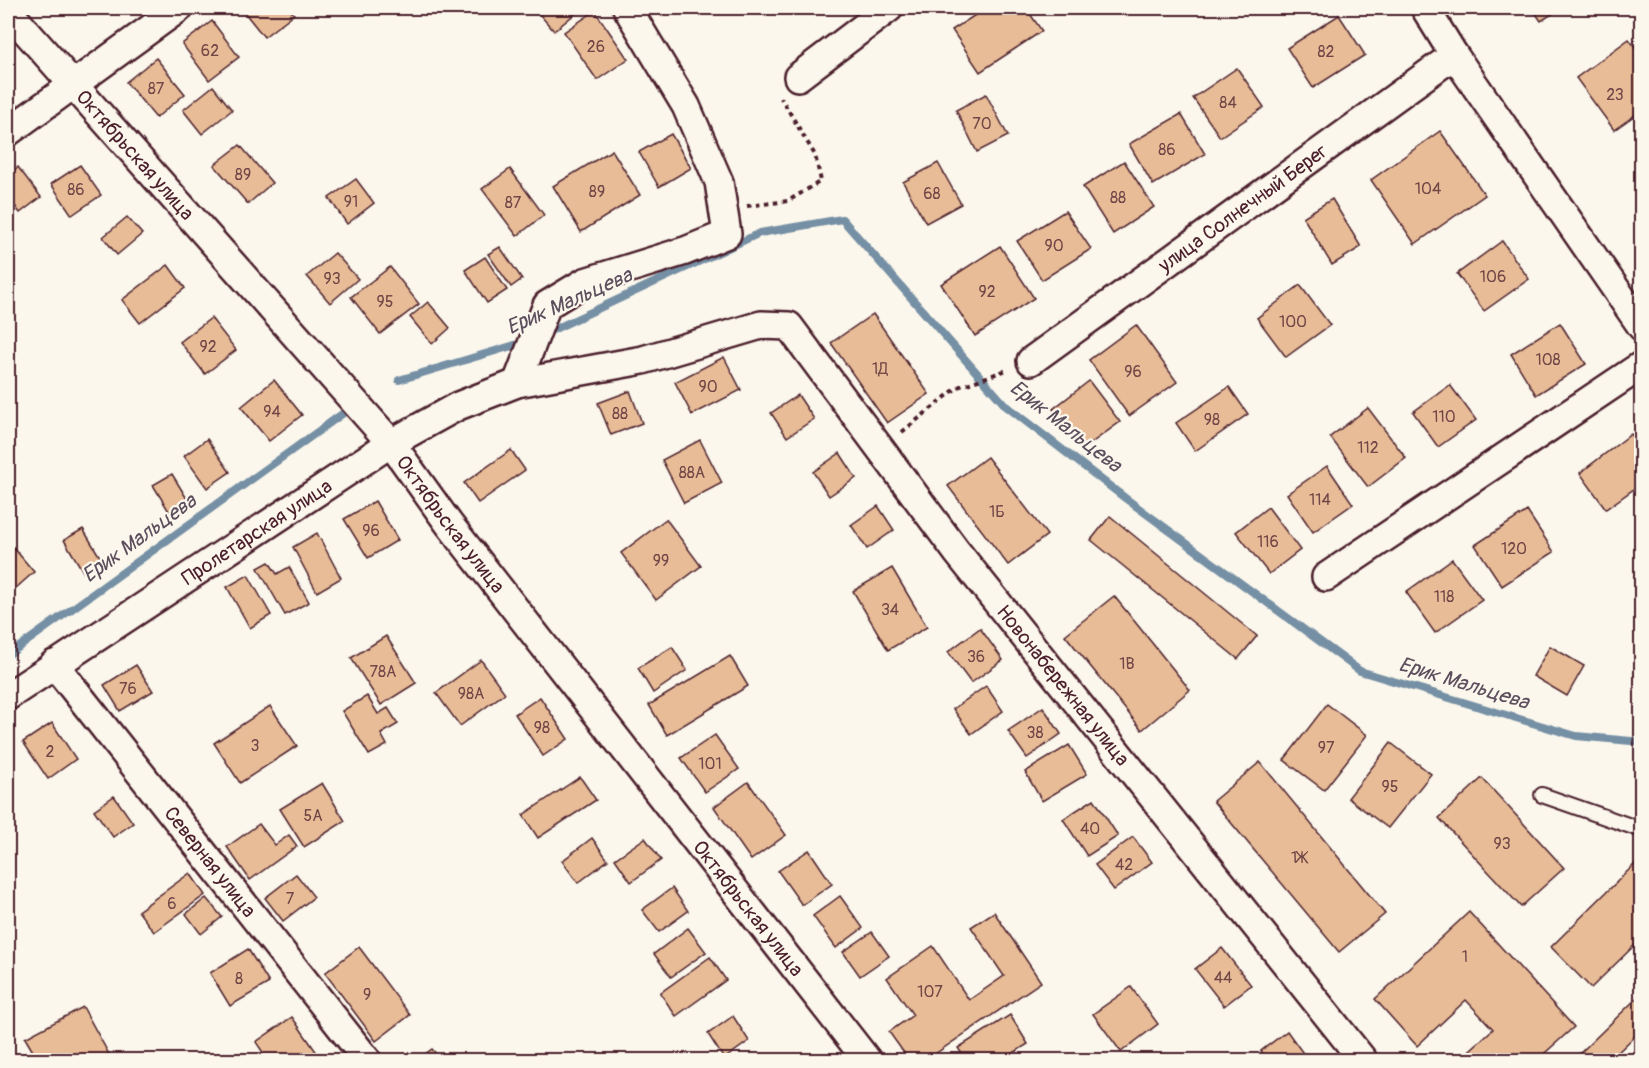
<svg xmlns="http://www.w3.org/2000/svg" width="1649" height="1068" font-family="Pangolin,sans-serif">
	<style>
		.lines { fill: none; stroke-linecap: round; stroke-linejoin: round }
		.stream { stroke: #758fa4; stroke-width: 8 }
		.building { fill: #e7bc97; stroke: #4a1f2b; stroke-width: 1.5 }
		.service-casing { stroke: #4a1f2b; stroke-width: 18 }
		.minor-casing { stroke: #4a1f2b; stroke-width: 32 }
		.path { stroke: #4a1f2b; stroke-width: 4; stroke-dasharray: 4.5 4.5; stroke-linecap: butt }
		.service { stroke: #fbf7ec; stroke-width: 14 }
		.minor { stroke: #fbf7ec; stroke-width: 27 }
		.labels { text-anchor: middle; stroke-width: 4.5; stroke-linejoin: round; paint-order: stroke }
		.number-label { font-size: 16px; fill: #714646 }
		.street-label { font-size: 20px; fill: #4a1f2b; stroke: #fbf7ec }
		.water-label { font-size: 21px; font-style: italic; fill: #5c4e5d; stroke: #fbf7ec }
	</style>
	<rect width="100%" height="100%" fill="#fbf7ec"/>
	<filter id="ink" filterUnits="userSpaceOnUse"><feTurbulence type="fractalNoise" baseFrequency=".0167" numOctaves="2"/><feDisplacementMap in="SourceGraphic" scale="12" xChannelSelector="R" yChannelSelector="G"/><feConvolveMatrix kernelMatrix="1 2 1 2 8 2 1 2 1" color-interpolation-filters="sRGB"/></filter>
	<g filter="url(#ink)">
		<g class="lines">
			<!-- stream -->
			<g class="stream">
				<polyline points="542,335 760,233 842,219 1006,406 1125,498 1360,671 1576,736 1642,742"/>
				<polyline points="399,380 528,341"/>
				<polyline points="8,655 349,409"/>
			</g>
		</g>
		<!-- building -->
		<g class="building">
			<polygon points="241,8 288,8 294,14 264,37"/>
			<polygon points="534,8 582,8 554,31"/>
			<polygon points="986,8 1026,8 1042,31 980,72 952,30"/>
			<polygon points="1532,8 1562,8 1541,21"/>
			<polygon points="595,11 628,59 597,80 564,32"/>
			<polygon points="1339,15 1365,55 1313,88 1287,48"/>
			<polygon points="212,21 239,57 209,80 182,44"/>
			<polygon points="1629,39 1642,56 1642,110 1614,130 1576,78"/>
			<polygon points="156,58 185,94 156,118 126,82"/>
			<polygon points="1237,68 1264,107 1220,137 1193,98"/>
			<polygon points="213,86 232,110 202,134 183,110"/>
			<polygon points="986,94 1008,136 977,152 956,110"/>
			<polygon points="1181,114 1205,154 1153,185 1129,144"/>
			<polygon points="1440,131 1485,195 1415,244 1371,180"/>
			<polygon points="671,134 691,168 659,187 639,152"/>
			<polygon points="240,145 272,183 248,204 214,165"/>
			<polygon points="612,150 640,195 581,232 553,186"/>
			<polygon points="1124,161 1154,207 1113,234 1083,187"/>
			<polygon points="938,163 961,204 926,223 903,182"/>
			<polygon points="80,165 101,195 72,215 51,184"/>
			<polygon points="18,167 41,197 20,213 8,196 8,175"/>
			<polygon points="510,169 544,215 517,236 482,189"/>
			<polygon points="356,179 374,203 347,224 329,198"/>
			<polygon points="1332,199 1361,247 1332,265 1303,217"/>
			<polygon points="1065,211 1091,249 1042,280 1017,241"/>
			<polygon points="127,217 142,234 117,255 103,237"/>
			<polygon points="1502,241 1529,279 1484,311 1457,274"/>
			<polygon points="1000,246 1034,298 975,336 941,284"/>
			<polygon points="500,247 522,279 511,287 488,254"/>
			<polygon points="335,253 358,279 330,303 307,276"/>
			<polygon points="485,257 507,290 487,303 465,270"/>
			<polygon points="168,265 185,288 140,323 122,300"/>
			<polygon points="390,267 419,304 380,334 351,297"/>
			<polygon points="1300,285 1330,325 1286,357 1257,318"/>
			<polygon points="428,302 450,328 432,344 410,317"/>
			<polygon points="873,314 929,394 887,423 831,343"/>
			<polygon points="211,318 236,350 205,374 180,342"/>
			<polygon points="1560,323 1586,364 1536,395 1511,354"/>
			<polygon points="1136,325 1177,382 1129,416 1089,360"/>
			<polygon points="724,357 741,390 692,415 675,382"/>
			<polygon points="274,380 302,415 269,441 241,407"/>
			<polygon points="1089,381 1120,422 1083,449 1053,409"/>
			<polygon points="1450,385 1476,420 1438,447 1413,412"/>
			<polygon points="1229,387 1248,414 1195,451 1176,423"/>
			<polygon points="630,391 642,423 611,435 598,403"/>
			<polygon points="798,395 814,419 787,437 771,413"/>
			<polygon points="1368,408 1406,458 1368,487 1330,437"/>
			<polygon points="1631,434 1642,448 1642,483 1606,509 1580,473"/>
			<polygon points="207,439 230,472 207,488 184,456"/>
			<polygon points="700,440 722,483 684,503 662,460"/>
			<polygon points="511,450 525,470 478,503 464,483"/>
			<polygon points="840,453 856,478 829,496 813,472"/>
			<polygon points="987,457 1047,535 1008,565 948,486"/>
			<polygon points="1327,466 1353,504 1313,532 1287,494"/>
			<polygon points="172,474 192,507 173,518 153,485"/>
			<polygon points="375,501 398,540 368,558 344,519"/>
			<polygon points="878,506 894,530 867,549 851,525"/>
			<polygon points="1268,507 1300,550 1269,574 1236,532"/>
			<polygon points="1527,511 1554,552 1502,586 1475,545"/>
			<polygon points="1110,516 1257,636 1238,659 1091,540"/>
			<polygon points="666,519 701,566 656,600 621,553"/>
			<polygon points="83,529 103,562 84,573 64,540"/>
			<polygon points="317,533 341,578 317,592 293,547"/>
			<polygon points="8,541 34,572 8,595"/>
			<polygon points="1452,559 1482,600 1435,633 1406,592"/>
			<polygon points="269,562 277,574 289,567 309,602 285,615 258,568"/>
			<polygon points="892,568 927,627 888,650 853,591"/>
			<polygon points="248,575 271,615 250,628 227,587"/>
			<polygon points="1114,596 1190,690 1142,730 1065,635"/>
			<polygon points="980,628 1003,660 971,683 948,652"/>
			<polygon points="386,636 416,683 381,705 351,658"/>
			<polygon points="1550,646 1584,666 1567,696 1533,676"/>
			<polygon points="672,647 687,670 653,693 638,668"/>
			<polygon points="730,656 748,686 667,735 649,705"/>
			<polygon points="481,660 505,693 460,726 436,693"/>
			<polygon points="136,665 153,691 120,711 104,685"/>
			<polygon points="986,686 1003,711 971,734 953,709"/>
			<polygon points="367,696 378,714 388,708 398,724 381,734 387,745 369,755 342,711"/>
			<polygon points="540,697 568,739 543,756 515,714"/>
			<polygon points="1327,704 1367,735 1324,790 1284,760"/>
			<polygon points="270,706 297,746 240,783 214,743"/>
			<polygon points="1043,707 1061,734 1027,758 1008,731"/>
			<polygon points="52,723 76,759 48,779 23,742"/>
			<polygon points="715,735 739,769 705,792 681,758"/>
			<polygon points="1391,743 1431,774 1388,828 1348,798"/>
			<polygon points="1069,745 1087,774 1042,801 1025,772"/>
			<polygon points="1260,762 1385,914 1339,952 1213,801"/>
			<polygon points="580,777 596,800 538,838 523,815"/>
			<polygon points="1482,778 1564,868 1521,907 1439,818"/>
			<polygon points="748,782 786,835 751,860 714,807"/>
			<polygon points="322,783 345,821 304,847 280,809"/>
			<polygon points="114,796 133,823 113,837 94,810"/>
			<polygon points="1094,799 1118,836 1087,856 1063,819"/>
			<polygon points="259,824 275,845 289,835 297,846 250,880 227,847"/>
			<polygon points="1133,837 1152,862 1114,890 1095,865"/>
			<polygon points="592,838 608,860 578,883 562,861"/>
			<polygon points="645,838 661,860 631,882 615,859"/>
			<polygon points="809,850 832,884 802,905 778,871"/>
			<polygon points="1642,857 1642,938 1591,988 1551,947"/>
			<polygon points="190,873 205,895 154,932 138,911"/>
			<polygon points="296,874 314,897 283,921 265,898"/>
			<polygon points="672,888 688,911 659,932 642,910"/>
			<polygon points="840,896 863,928 836,948 813,916"/>
			<polygon points="206,898 222,917 201,934 186,914"/>
			<polygon points="994,912 1041,982 926,1060 909,1060 889,1032 913,1015 887,978 933,946 969,1000 1004,976 971,927"/>
			<polygon points="1469,912 1574,1027 1537,1060 1459,1060 1493,1029 1466,1000 1417,1046 1375,999"/>
			<polygon points="688,928 706,952 671,977 654,954"/>
			<polygon points="872,932 889,956 860,976 843,952"/>
			<polygon points="359,947 410,1015 376,1041 325,973"/>
			<polygon points="1222,948 1251,985 1224,1006 1195,969"/>
			<polygon points="248,949 269,983 230,1006 210,973"/>
			<polygon points="710,957 726,980 676,1016 660,993"/>
			<polygon points="1131,987 1158,1024 1121,1052 1093,1014"/>
			<polygon points="1642,993 1642,1029 1610,1060 1573,1060"/>
			<polygon points="83,1007 111,1058 38,1060 25,1038"/>
			<polygon points="1010,1015 1028,1044 1002,1060 966,1060 958,1048"/>
			<polygon points="733,1016 749,1041 724,1059 708,1034"/>
			<polygon points="292,1017 322,1060 268,1060 256,1042"/>
			<polygon points="1287,1031 1305,1056 1299,1060 1268,1060 1261,1051"/>
			<polygon points="432,1049 441,1060 417,1060"/>
		</g>
		<g class="lines">
			<defs>
				<polyline id="service" points="1542,795 1642,830"/>
				<g id="minor">
					<polyline points="1425,8 1454,55 1642,327"/>
					<path id="s1" d="M8,11L391,443L449,524L867,1060"/>
					<polyline points="798,77 889,8"/>
					<polyline points="8,132 179,8"/>
					<path id="s2" d="M1031,361L1454,55"/>
					<polyline points="517,383 547,305 585,282 685,251 727,234 719,182 686,106 627,8"/>
					<polyline points="1326,577 1642,365"/>
					<path id="s3" d="M54,664L367,1060"/>
					<path id="s4" d="M8,696L391,443L458,406L517,383L643,360L761,325L789,326L957,552L1363,1060"/>
				</g>
			</defs>
			<!-- service casing -->
			<use href="#service" class="service-casing"/>
			<!-- minor casing -->
			<use href="#minor" class="minor-casing"/>
			<!-- path -->
			<g class="path">
				<polyline points="747,206 788,201 821,181 815,155 781,98"/>
				<polyline points="902,432 958,387 1007,370"/>
			</g>
			<!-- service -->
			<use href="#service" class="service"/>
			<!-- minor -->
			<use href="#minor" class="minor"/>
		</g>
	</g>
	<g class="labels">
		<!-- number labels -->
		<g class="number-label">
			<text x="596" y="52">26</text>
			<text x="210" y="56">62</text>
			<text x="1326" y="57">82</text>
			<text x="156" y="94">87</text>
			<text x="1615" y="100">23</text>
			<text x="1228" y="108">84</text>
			<text x="982" y="129">70</text>
			<text x="1167" y="155">86</text>
			<text x="243" y="180">89</text>
			<text x="1428" y="194">104</text>
			<text x="76" y="195">86</text>
			<text x="597" y="197">89</text>
			<text x="932" y="199">68</text>
			<text x="1118" y="203">88</text>
			<text x="351" y="207">91</text>
			<text x="513" y="208">87</text>
			<text x="1054" y="251">90</text>
			<text x="1493" y="282">106</text>
			<text x="332" y="284">93</text>
			<text x="987" y="297">92</text>
			<text x="385" y="307">95</text>
			<text x="1293" y="327">100</text>
			<text x="208" y="352">92</text>
			<text x="1548" y="365">108</text>
			<text x="880" y="374">1Д</text>
			<text x="1133" y="377">96</text>
			<text x="708" y="392">90</text>
			<text x="272" y="417">94</text>
			<text x="620" y="419">88</text>
			<text x="1444" y="422">110</text>
			<text x="1212" y="425">98</text>
			<text x="1368" y="453">112</text>
			<text x="692" y="478">88А</text>
			<text x="1320" y="505">114</text>
			<text x="997" y="517">1Б</text>
			<text x="371" y="536">96</text>
			<text x="1268" y="547">116</text>
			<text x="1514" y="554">120</text>
			<text x="661" y="566">99</text>
			<text x="1444" y="602">118</text>
			<text x="890" y="615">34</text>
			<text x="976" y="662">36</text>
			<text x="1127" y="669">1В</text>
			<text x="383" y="677">78А</text>
			<text x="128" y="694">76</text>
			<text x="471" y="699">98А</text>
			<text x="542" y="733">98</text>
			<text x="1035" y="738">38</text>
			<text x="255" y="751">3</text>
			<text x="1326" y="753">97</text>
			<text x="50" y="757">2</text>
			<text x="710" y="769">101</text>
			<text x="1390" y="792">95</text>
			<text x="313" y="821">5А</text>
			<text x="1090" y="834">40</text>
			<text x="1502" y="849">93</text>
			<text x="1299" y="863">1Ж</text>
			<text x="1124" y="870">42</text>
			<text x="290" y="904">7</text>
			<text x="172" y="909">6</text>
			<text x="1465" y="962">1</text>
			<text x="1223" y="983">44</text>
			<text x="239" y="984">8</text>
			<text x="930" y="997">107</text>
			<text x="367" y="1000">9</text>
		</g>
		<!-- street labels -->
		<g class="street-label">
			<text dy="7" stroke="none"><textPath href="#s1" startOffset="192">Октябрьская улица</textPath></text>
			<text dy="7" stroke="none"><textPath href="#s2" startOffset="261">улица Солнечный Берег</textPath></text>
			<text dy="7" stroke="none"><textPath href="#s1" startOffset="678">Октябрьская улица</textPath></text>
			<text dy="7" stroke="none"><textPath href="#s4" startOffset="298">Пролетарская улица</textPath></text>
			<text dy="7" stroke="none"><textPath href="#s4" startOffset="1330">Новонабережная улица</textPath></text>
			<text dy="7" stroke="none"><textPath href="#s3" startOffset="252">Северная улица</textPath></text>
			<text dy="7" stroke="none"><textPath href="#s1" startOffset="1164">Октябрьская улица</textPath></text>
		</g>
		<!-- water labels -->
		<g class="water-label">
			<text transform="translate(569 301) rotate(-24)" y="7">Ерик Мальцева</text>
			<text transform="translate(1066 426) rotate(38)" y="7">Ерик Мальцева</text>
			<text transform="translate(139 538) rotate(-36)" y="7">Ерик Мальцева</text>
			<text transform="translate(1464 683) rotate(17)" y="7">Ерик Мальцева</text>
		</g>
	</g>
	<!-- margin -->
	<rect width="1649" height="1068" fill="none" stroke="#fbf7ec" stroke-width="30"/>
	<rect x="15" y="15" width="1619" height="1038" fill="none" stroke="#4a1f2b" stroke-width="2" filter="url(#ink)"/>
</svg>
